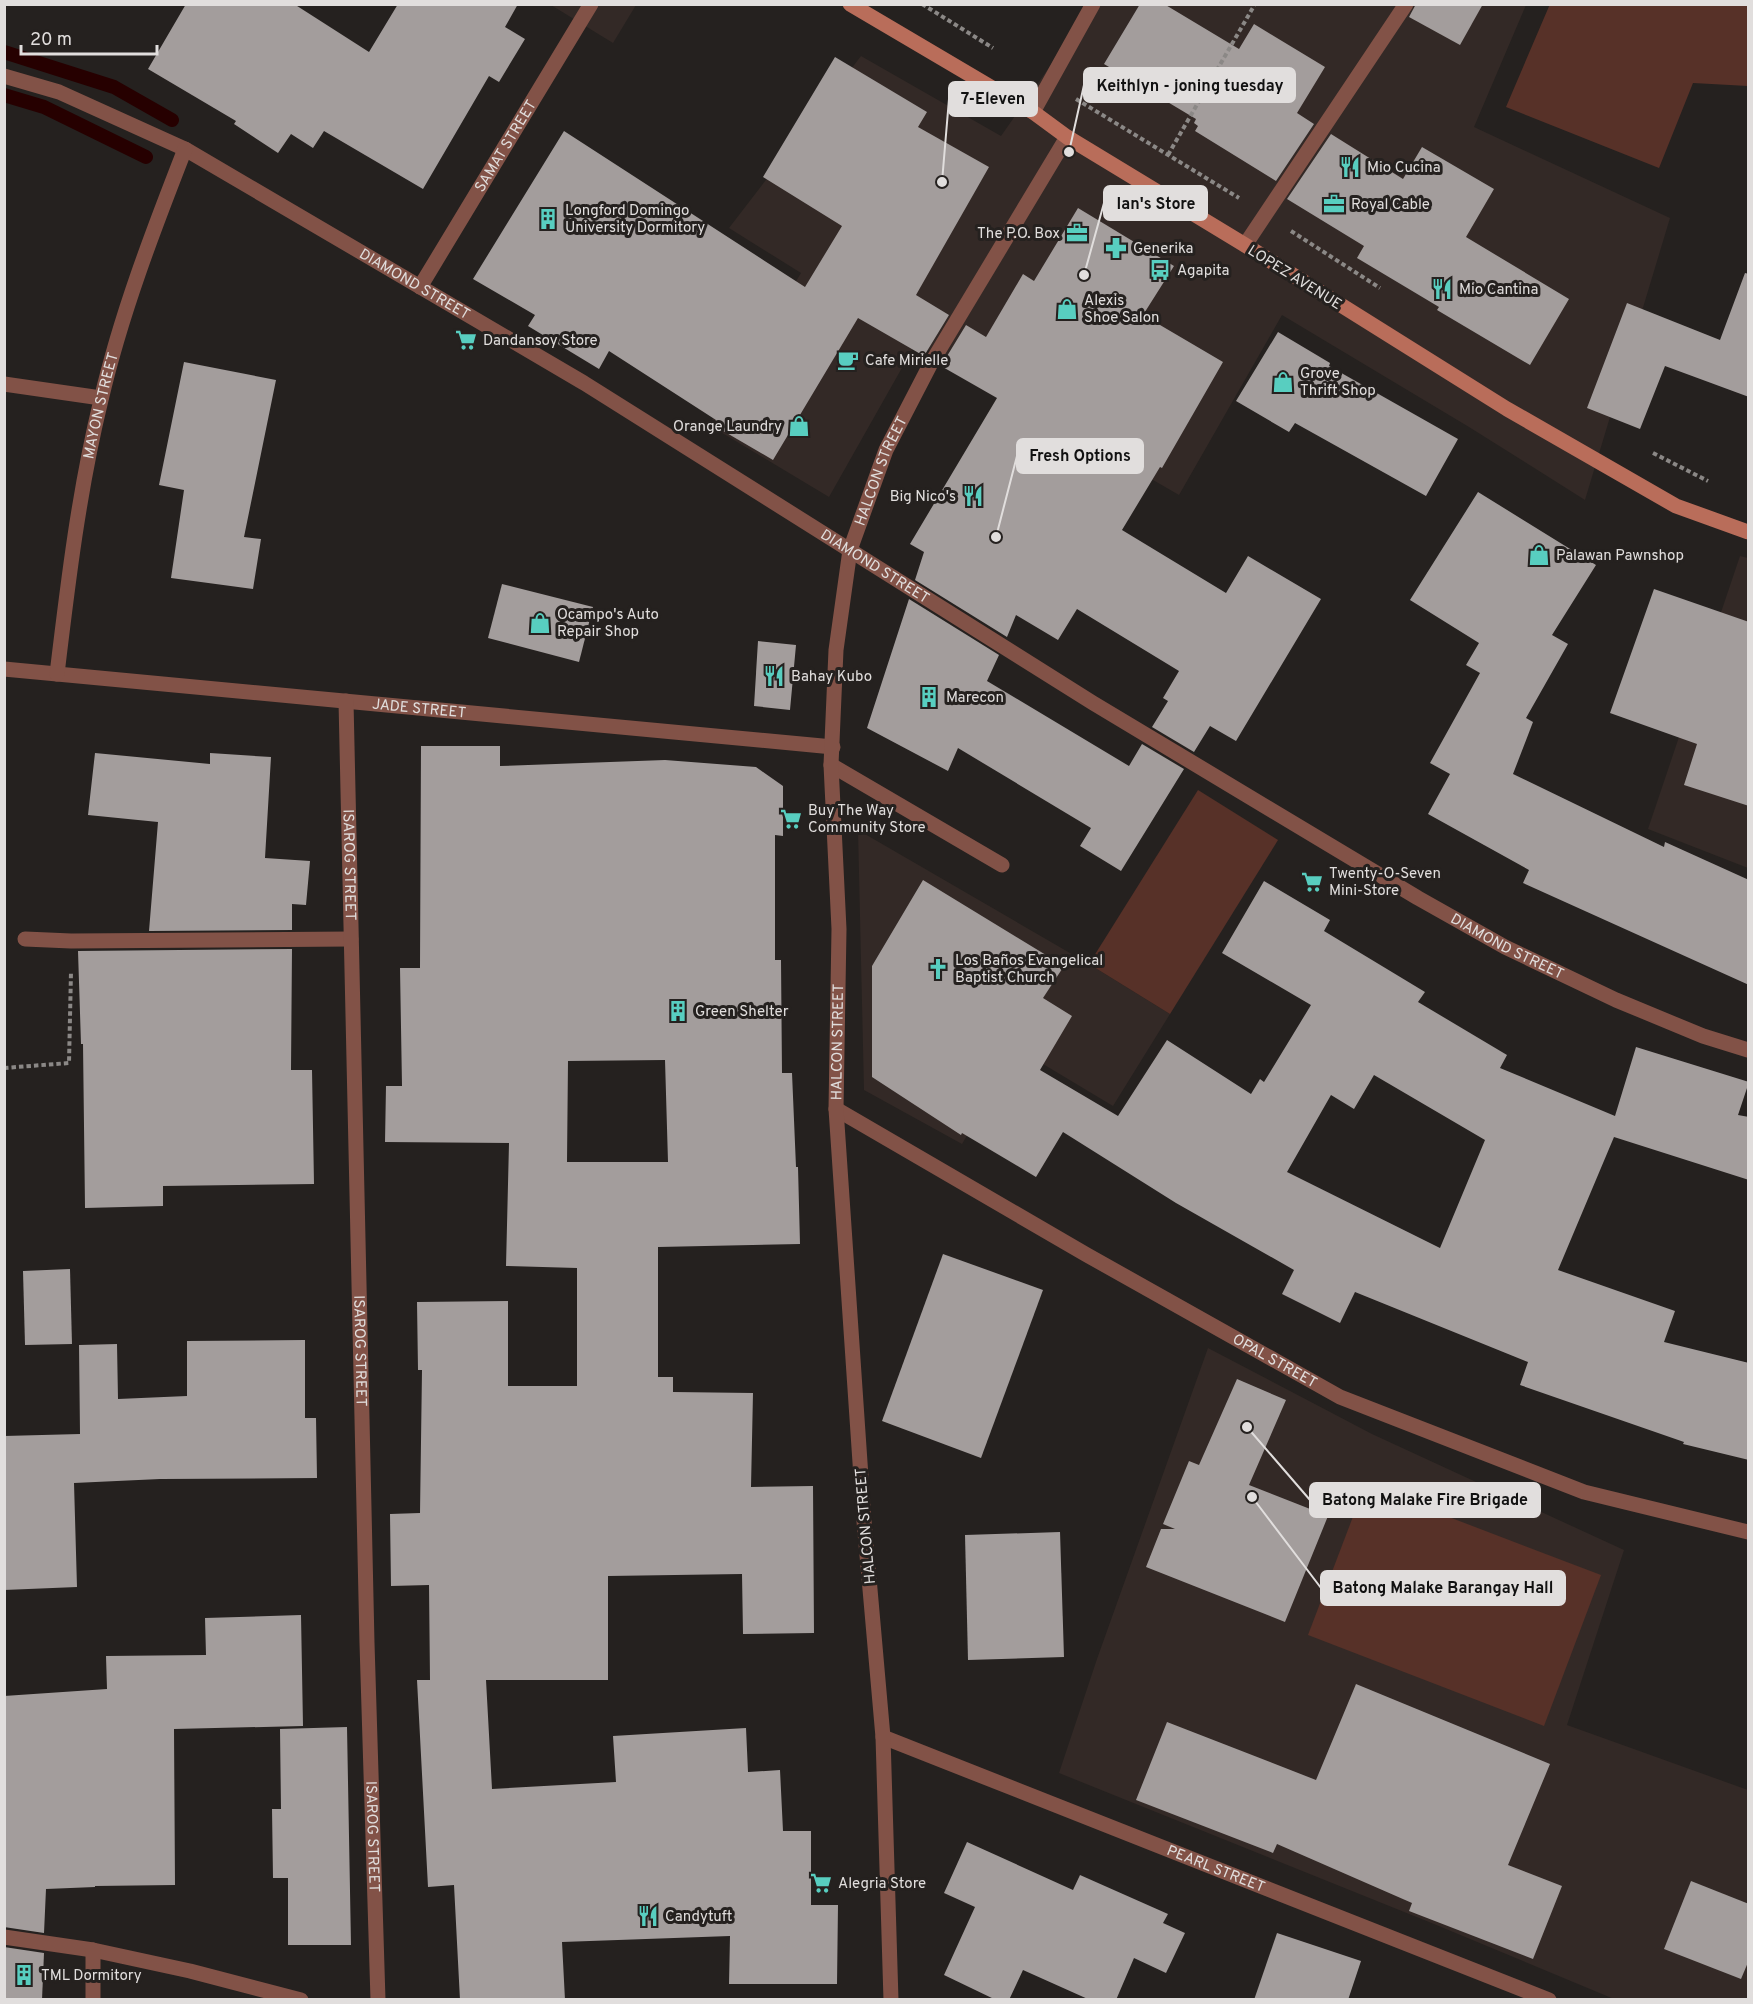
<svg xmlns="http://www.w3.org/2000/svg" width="1753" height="2004" font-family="Overpass,sans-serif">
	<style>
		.built { fill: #332926 }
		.green { fill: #573128 }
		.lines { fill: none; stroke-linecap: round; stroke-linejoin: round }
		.stream { stroke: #260000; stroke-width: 14 }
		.building { fill: #a39d9c; fill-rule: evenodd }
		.path { stroke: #8b8886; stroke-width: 4; stroke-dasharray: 4.5 3; stroke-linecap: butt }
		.lane { stroke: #825247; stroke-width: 15 }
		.street { stroke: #825247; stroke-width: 15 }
		.secondary { stroke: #b96d5a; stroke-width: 15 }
		.labels { text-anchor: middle; stroke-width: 6; stroke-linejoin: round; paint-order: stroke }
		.street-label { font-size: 15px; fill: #e1dedd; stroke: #25211f }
		.poi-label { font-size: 15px; fill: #e1dedd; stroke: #25211f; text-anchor: start }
		.leader { fill: none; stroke: #e1dedd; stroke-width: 2 }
		.callout-dot { fill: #e1dedd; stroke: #25211f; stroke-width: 2 }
		.callout { fill: #e1dedd; stroke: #e1dedd; stroke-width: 2 }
		.callout-label { font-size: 16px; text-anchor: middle; font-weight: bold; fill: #111 }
	</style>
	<rect width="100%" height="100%" fill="#25211f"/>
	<!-- built -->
	<g class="built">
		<polygon points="551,5 636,5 613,43"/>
		<polygon points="1086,5 1526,5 1474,127 1670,218 1585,500 1469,427 1282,315 1179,495 916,343 829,497 709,425 801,273 729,228 861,56 1001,136 1050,66"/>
		<polygon points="1740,556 1748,558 1748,868 1648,829"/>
		<polygon points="858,830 1089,964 1170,1014 1113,1106 1018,1049 962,1144 864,1090"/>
		<polygon points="1208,1348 1372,1434 1624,1550 1567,1725 1748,1790 1748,1999 1614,1999 1434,1924 1059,1773 1097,1659"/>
	</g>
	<!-- green -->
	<g class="green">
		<polygon points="1550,4 1748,5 1748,86 1693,83 1659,168 1506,107"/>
		<polygon points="1198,790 1278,840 1170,1014 1089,964"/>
		<polygon points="1365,1485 1601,1575 1544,1726 1308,1635"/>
	</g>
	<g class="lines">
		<!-- stream -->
		<g class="stream">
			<polyline points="4,52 114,87 172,120"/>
			<polyline points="4,95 44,107 146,157"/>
		</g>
	</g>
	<!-- building -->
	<g class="building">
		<polygon points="186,4 294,4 369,52 398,4 518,4 505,27 525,39 499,82 489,76 423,189 324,131 313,148 291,134 278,153 234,124 236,121 148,69"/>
		<polygon points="1140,4 1164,4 1239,49 1254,24 1325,67 1297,113 1314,124 1276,181 1195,131 1198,126 1194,123 1196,119 1104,64"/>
		<polygon points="1416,4 1483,4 1460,45 1409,17"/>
		<polygon points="835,57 927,112 918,127 989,167 916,295 949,315 924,356 858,318 773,460 713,425 716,420 609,351 599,369 528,326 535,315 473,279 564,131 805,287 842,226 763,177"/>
		<polygon points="1331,134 1403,179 1422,147 1494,189 1466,237 1569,299 1530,365 1437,310 1439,307 1357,258 1364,246 1287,199"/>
		<polygon points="1078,208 1174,266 1143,315 1223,362 1162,468 1160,467 1122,530 1226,593 1248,556 1321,599 1236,741 1210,726 1194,752 1152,727 1168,701 1163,698 1179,671 1077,609 1058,640 1016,615 1007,637 915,580 924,552 910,544 997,398 941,366 966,325 986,337 1023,274 1034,281"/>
		<polygon points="1745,273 1749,274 1749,397 1665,366 1640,429 1587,408 1627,303 1720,340"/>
		<polygon points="1278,332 1330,363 1329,366 1458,439 1426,496 1295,423 1289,432 1236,401"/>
		<polygon points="184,362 276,380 244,537 261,539 253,589 171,578 184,490 159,485"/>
		<polygon points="1478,492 1596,565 1552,635 1568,644 1526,718 1533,722 1513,774 1664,847 1665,842 1749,880 1749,985 1523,883 1529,870 1428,814 1450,774 1430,763 1480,673 1466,665 1479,643 1410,600"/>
		<polygon points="502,584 593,607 579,662 488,638"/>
		<polygon points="1654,589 1749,622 1749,806 1684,785 1697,744 1610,713"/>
		<polygon points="909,599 999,655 987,681 1129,766 1142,744 1184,769 1121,871 1080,846 1091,828 958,748 948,771 867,728"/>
		<polygon points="758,641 796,645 790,710 754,706"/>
		<path d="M421,746H500V766L665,760L756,767L783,786V836L775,835V960H781L782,1073H792L796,1167H798L800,1244L658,1247V1377H673V1392L753,1393L751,1487L813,1486L814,1633L743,1634L742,1574L608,1576V1680H486L492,1789L616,1782L613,1736L746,1728L748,1772L780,1770L783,1831H811V1905H838L837,1984H729L730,1936L562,1942L565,2000H460L454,1885L428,1887L417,1680H430L429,1585L391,1586L390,1514L420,1513L422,1370H418L417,1302L508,1301V1386H577V1268L506,1266L509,1143L385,1142L386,1086H402L400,968H420ZM665,1060L668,1162H567L568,1061Z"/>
		<polygon points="95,753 210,764 210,753 271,757 265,858 310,861 306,905 292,904 292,930 149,931 158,822 88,815"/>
		<path d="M923,880L1064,966L1043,998L1072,1016L1040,1070L1118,1116L1167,1040L1251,1094L1260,1079L1264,1082L1311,1005L1222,953L1264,881L1330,920L1324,931L1425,992L1418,1002L1507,1055L1500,1068L1615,1116L1636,1047L1749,1082L1738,1115L1749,1117V1180L1614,1137L1558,1270L1675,1311L1664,1342L1749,1363V1460L1683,1444L1684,1442L1520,1385L1528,1362L1355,1292L1340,1323L1282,1294L1294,1270L1176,1203L1063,1132L1036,1177L962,1133L961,1135L872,1077V966ZM1374,1075L1485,1140L1440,1248L1287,1172L1331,1095L1354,1109Z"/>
		<polygon points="292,949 291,1070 312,1070 314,1184 163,1186 163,1206 85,1208 83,1044 81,1044 78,951"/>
		<polygon points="943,1254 1043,1290 981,1458 882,1421"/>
		<polygon points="70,1269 72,1344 25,1345 23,1271"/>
		<polygon points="305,1340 305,1418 316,1418 317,1478 160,1479 74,1483 77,1587 4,1590 4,1436 80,1434 79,1345 117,1344 118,1399 187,1396 187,1341"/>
		<polygon points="1237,1379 1286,1400 1249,1485 1328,1516 1285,1622 1146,1567 1161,1529 1175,1529 1163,1524 1189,1461 1199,1465"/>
		<polygon points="1060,1532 1064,1657 968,1660 965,1535"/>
		<polygon points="301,1615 303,1726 174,1729 175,1885 95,1886 95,1887 46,1889 44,1933 4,1927 4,1696 107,1689 106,1656 206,1655 205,1618"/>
		<polygon points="1356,1684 1550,1764 1508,1865 1562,1886 1533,1959 1409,1911 1412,1903 1277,1844 1273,1853 1136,1800 1167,1722 1316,1780"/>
		<polygon points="347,1727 351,1945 288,1945 288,1878 273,1878 272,1809 281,1809 280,1729"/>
		<polygon points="967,1842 1073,1890 1080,1875 1168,1914 1163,1923 1185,1933 1166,1973 1134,1958 1116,2000 1090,2000 1023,1970 1009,2000 996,2000 944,1975 975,1907 944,1893"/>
		<polygon points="1691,1881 1749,1904 1749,1960 1741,1979 1664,1949"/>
		<polygon points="1277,1933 1361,1961 1348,2000 1254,2000"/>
		<polygon points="4,1947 44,1953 42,2000 4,2000"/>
	</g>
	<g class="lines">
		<!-- path -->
		<g class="path">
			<polyline points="922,4 993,48"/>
			<polyline points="1076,99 1239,198"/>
			<polyline points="1168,155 1255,4"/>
			<polyline points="1291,231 1380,288"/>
			<polyline points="1653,453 1708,481"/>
			<polyline points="4,1068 69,1063 71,972"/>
		</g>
		<!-- lane -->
		<g class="lane">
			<polyline points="831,765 1002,865"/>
			<polyline points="25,939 71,941 351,939"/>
		</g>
		<!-- street -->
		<g class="street">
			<path id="s1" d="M4,76L59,92L185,149L584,383L1093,703L1418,898L1505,947L1616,1000L1703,1036L1748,1050"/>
			<polyline points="1033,112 1093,4"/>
			<polyline points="1245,245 1406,4"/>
			<path id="s2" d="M420,287L591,4"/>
			<polyline points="4,384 101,398"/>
			<path id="s3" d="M4,669L833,747"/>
			<path id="s4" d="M57,674C68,582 79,490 101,400C121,314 153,231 185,149"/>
			<path id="s5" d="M346,701L367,1643L378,2000"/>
			<path id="s6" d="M836,1109L1087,1255L1340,1397L1584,1492L1748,1532"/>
			<path id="s7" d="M883,1737L1549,2000"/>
			<polyline points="4,1937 93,1950 190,1971 301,2000"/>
			<polyline points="93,2000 93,1950"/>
			<path id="s8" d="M891,2000L883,1737L864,1521L836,1109L839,929L831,765L836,650L850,550L886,450L930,365L1067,137"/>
		</g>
		<!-- secondary -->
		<polyline class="secondary" points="850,4 1033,112 1067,137 1245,245 1507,409 1676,506 1748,532"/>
	</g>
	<!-- icons -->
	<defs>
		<symbol id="restaurant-bare" viewBox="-9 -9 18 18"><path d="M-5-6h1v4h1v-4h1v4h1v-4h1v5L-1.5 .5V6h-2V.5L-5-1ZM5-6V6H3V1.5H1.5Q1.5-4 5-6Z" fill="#58cec0" stroke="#25211f" stroke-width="2.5" paint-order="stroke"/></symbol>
		<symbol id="office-bare" viewBox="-9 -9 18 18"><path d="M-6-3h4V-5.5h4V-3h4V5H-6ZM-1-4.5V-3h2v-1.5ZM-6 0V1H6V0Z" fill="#58cec0" stroke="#25211f" stroke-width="2.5" paint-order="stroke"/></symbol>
		<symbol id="building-bare" viewBox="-9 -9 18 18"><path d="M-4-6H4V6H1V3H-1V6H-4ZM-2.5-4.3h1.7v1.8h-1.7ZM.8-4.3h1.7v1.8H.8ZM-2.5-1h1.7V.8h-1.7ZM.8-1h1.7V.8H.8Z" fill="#58cec0" stroke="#25211f" stroke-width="2.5" paint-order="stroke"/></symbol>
		<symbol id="pharmacy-bare" viewBox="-9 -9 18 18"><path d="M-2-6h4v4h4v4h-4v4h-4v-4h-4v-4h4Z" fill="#58cec0" stroke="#25211f" stroke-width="2.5" paint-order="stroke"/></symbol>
		<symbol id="bus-bare" viewBox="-9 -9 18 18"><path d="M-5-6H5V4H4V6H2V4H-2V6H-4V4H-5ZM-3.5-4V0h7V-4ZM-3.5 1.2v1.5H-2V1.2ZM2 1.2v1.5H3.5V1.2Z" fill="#58cec0" stroke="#25211f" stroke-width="2.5" paint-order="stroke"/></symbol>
		<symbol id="shop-bare" viewBox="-9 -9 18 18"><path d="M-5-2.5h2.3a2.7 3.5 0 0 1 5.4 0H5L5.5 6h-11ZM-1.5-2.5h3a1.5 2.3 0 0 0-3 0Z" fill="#58cec0" stroke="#25211f" stroke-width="2.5" paint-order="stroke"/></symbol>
		<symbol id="supermarket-bare" viewBox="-9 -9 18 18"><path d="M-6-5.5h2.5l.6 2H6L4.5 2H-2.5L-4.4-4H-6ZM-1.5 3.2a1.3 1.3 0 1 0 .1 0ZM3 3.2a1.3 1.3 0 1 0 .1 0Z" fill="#58cec0" stroke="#25211f" stroke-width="2.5" paint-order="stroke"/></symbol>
		<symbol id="cafe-bare" viewBox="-9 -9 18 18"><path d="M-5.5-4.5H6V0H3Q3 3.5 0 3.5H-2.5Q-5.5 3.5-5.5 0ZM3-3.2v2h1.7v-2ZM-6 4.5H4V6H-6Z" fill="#58cec0" stroke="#25211f" stroke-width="2.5" paint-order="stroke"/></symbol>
		<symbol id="church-bare" viewBox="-9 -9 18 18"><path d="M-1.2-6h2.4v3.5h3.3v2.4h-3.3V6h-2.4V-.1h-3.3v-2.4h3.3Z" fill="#58cec0" stroke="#25211f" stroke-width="2.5" paint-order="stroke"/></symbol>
	</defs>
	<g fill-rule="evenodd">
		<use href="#restaurant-bare" x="1335" y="152" width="30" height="30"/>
		<use href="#office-bare" x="1319" y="189" width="30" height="30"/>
		<use href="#building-bare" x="533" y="204" width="30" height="30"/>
		<use href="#office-bare" x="1062" y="218" width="30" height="30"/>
		<use href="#pharmacy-bare" x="1101" y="233" width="30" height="30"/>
		<use href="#bus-bare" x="1145" y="255" width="30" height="30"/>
		<use href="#restaurant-bare" x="1427" y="274" width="30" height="30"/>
		<use href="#shop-bare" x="1052" y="294" width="30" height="30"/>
		<use href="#supermarket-bare" x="451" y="325" width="30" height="30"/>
		<use href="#cafe-bare" x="833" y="345" width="30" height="30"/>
		<use href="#shop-bare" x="1268" y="367" width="30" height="30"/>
		<use href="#shop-bare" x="784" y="411" width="30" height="30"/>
		<use href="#restaurant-bare" x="958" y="481" width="30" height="30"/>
		<use href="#shop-bare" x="1524" y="540" width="30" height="30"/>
		<use href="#shop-bare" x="525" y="608" width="30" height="30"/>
		<use href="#restaurant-bare" x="759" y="661" width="30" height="30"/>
		<use href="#building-bare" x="914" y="682" width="30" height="30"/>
		<use href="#supermarket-bare" x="776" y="804" width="30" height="30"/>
		<use href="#supermarket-bare" x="1297" y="867" width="30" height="30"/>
		<use href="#church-bare" x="923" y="954" width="30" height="30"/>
		<use href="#building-bare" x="663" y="996" width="30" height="30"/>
		<use href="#supermarket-bare" x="806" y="1868" width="30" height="30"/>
		<use href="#restaurant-bare" x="633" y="1901" width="30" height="30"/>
		<use href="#building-bare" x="9" y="1960" width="30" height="30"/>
	</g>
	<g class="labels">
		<!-- street labels -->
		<g class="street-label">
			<text dy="5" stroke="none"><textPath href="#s2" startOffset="165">SAMAT STREET</textPath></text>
			<text transform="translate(1295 277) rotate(32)" y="5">LOPEZ AVENUE</text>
			<text dy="5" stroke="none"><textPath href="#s1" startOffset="462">DIAMOND STREET</textPath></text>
			<text dy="5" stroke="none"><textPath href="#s4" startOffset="272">MAYON STREET</textPath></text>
			<text dy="5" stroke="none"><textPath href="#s8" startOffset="1538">HALCON STREET</textPath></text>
			<text dy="5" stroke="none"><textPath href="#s1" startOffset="1002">DIAMOND STREET</textPath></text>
			<text dy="5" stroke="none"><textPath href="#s3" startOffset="417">JADE STREET</textPath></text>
			<text dy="5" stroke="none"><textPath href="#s5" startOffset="164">ISAROG STREET</textPath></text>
			<text dy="5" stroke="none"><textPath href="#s1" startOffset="1740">DIAMOND STREET</textPath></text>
			<text dy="5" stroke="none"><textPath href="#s8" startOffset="960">HALCON STREET</textPath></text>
			<text dy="5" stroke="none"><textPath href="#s5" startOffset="650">ISAROG STREET</textPath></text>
			<text dy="5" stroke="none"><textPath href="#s6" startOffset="506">OPAL STREET</textPath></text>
			<text transform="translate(865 1526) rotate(-95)" y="5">HALCON STREET</text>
			<text dy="5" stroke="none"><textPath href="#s5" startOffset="1136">ISAROG STREET</textPath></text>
			<text dy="5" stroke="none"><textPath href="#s7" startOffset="358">PEARL STREET</textPath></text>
		</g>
		<!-- poi labels -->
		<g class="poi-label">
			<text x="1367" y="172">Mio Cucina</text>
			<text x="1351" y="209">Royal Cable</text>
			<text x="565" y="215">Longford Domingo<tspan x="565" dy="17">University Dormitory</tspan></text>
			<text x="1060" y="238" text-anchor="end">The P.O. Box</text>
			<text x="1133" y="253">Generika</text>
			<text x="1177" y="275">Agapita</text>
			<text x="1459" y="294">Mio Cantina</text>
			<text x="1084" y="305">Alexis<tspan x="1084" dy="17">Shoe Salon</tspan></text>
			<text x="483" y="345">Dandansoy Store</text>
			<text x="865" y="365">Cafe Mirielle</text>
			<text x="1300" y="378">Grove<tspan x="1300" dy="17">Thrift Shop</tspan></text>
			<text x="782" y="431" text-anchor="end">Orange Laundry</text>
			<text x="956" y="501" text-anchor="end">Big Nico's</text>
			<text x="1556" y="560">Palawan Pawnshop</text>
			<text x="557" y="619">Ocampo's Auto<tspan x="557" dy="17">Repair Shop</tspan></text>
			<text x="791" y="681">Bahay Kubo</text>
			<text x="946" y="702">Marecon</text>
			<text x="808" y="815">Buy The Way<tspan x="808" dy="17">Community Store</tspan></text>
			<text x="1329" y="878">Twenty-O-Seven<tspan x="1329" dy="17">Mini-Store</tspan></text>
			<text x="955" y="965">Los Baños Evangelical<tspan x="955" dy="17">Baptist Church</tspan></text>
			<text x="695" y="1016">Green Shelter</text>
			<text x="838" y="1888">Alegria Store</text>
			<text x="665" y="1921">Candytuft</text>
			<text x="41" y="1980">TML Dormitory</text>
		</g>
	</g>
	<!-- callouts -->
	<path class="leader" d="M1069 152L1084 85M942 182L949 99M1084 275L1104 203M996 537L1017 456M1247 1427L1310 1500M1252 1497L1321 1588"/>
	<g class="callout-dot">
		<circle cx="1069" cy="152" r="6"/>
		<circle cx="942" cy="182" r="6"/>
		<circle cx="1084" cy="275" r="6"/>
		<circle cx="996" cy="537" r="6"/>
		<circle cx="1247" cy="1427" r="6"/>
		<circle cx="1252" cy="1497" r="6"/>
	</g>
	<g class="callout">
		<rect x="1084" y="68" width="211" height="34" rx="6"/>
		<rect x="949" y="82" width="88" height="34" rx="6"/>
		<rect x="1104" y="186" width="103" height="34" rx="6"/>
		<rect x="1017" y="439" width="126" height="34" rx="6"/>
		<rect x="1310" y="1483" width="230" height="34" rx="6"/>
		<rect x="1321" y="1571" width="244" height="34" rx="6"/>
	</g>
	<g class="callout-label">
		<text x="1190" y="91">Keithlyn - joning tuesday</text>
		<text x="993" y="104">7-Eleven</text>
		<text x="1156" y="209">Ian's Store</text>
		<text x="1080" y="461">Fresh Options</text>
		<text x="1425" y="1505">Batong Malake Fire Brigade</text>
		<text x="1443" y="1593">Batong Malake Barangay Hall</text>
	</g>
	<!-- border -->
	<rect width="1753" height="2004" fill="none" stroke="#e1dedd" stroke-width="12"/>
	<!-- scale -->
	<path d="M21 45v9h136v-9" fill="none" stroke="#e1dedd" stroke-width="3"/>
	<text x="30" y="45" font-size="18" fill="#e1dedd" stroke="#25211f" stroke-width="4.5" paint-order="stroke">20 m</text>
</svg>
